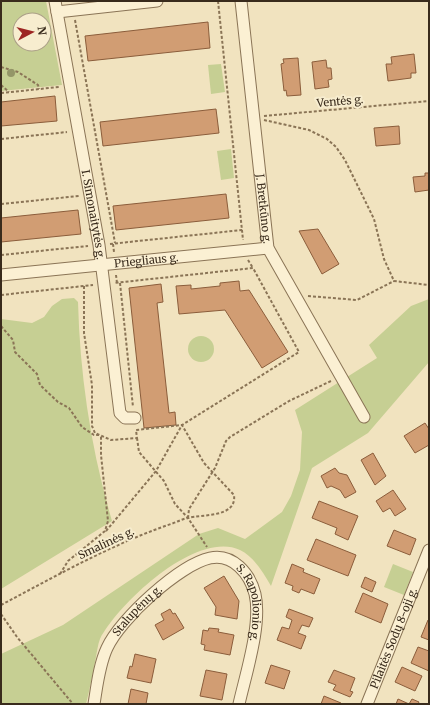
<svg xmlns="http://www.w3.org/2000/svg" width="430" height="705" font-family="Merriweather,serif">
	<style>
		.green { fill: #c6cf93; fill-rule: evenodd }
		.building { fill: #d19d73; stroke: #8b5d3b }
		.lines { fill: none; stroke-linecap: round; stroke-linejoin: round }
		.minor-casing { stroke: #8a7456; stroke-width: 13 }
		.path { stroke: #8a7456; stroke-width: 2; stroke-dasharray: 3 2; stroke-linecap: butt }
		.minor { stroke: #fbf0d3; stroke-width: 11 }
		.tree { fill: #949668 }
		.labels { text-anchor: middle; stroke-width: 4; stroke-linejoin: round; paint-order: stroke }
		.street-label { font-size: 11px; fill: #392b1c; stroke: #f7edcf }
	</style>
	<rect width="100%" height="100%" fill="#f1e3bf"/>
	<!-- green -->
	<g class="green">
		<path d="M1,1H46L62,85L1,91ZM20,20H44V44H20Z"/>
		<polygon points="221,64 225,92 211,94 208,65"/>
		<polygon points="231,149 234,178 221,180 217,151"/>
		<path d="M74,298L78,302C80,377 91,449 112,521L1,589V319L32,323L44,317L52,306L62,299Z"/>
		<path d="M429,299V362L368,433L312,468L271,586C263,572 254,557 240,550C196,530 119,603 100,639C98,644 97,651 96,657C93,672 90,688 86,704H1V654L63,625L199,534L218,528L245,539L282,512L291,496L300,470L302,432L295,410L377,358L369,345L411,306Z"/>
		<circle cx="201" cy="349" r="13"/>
		<polygon points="393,564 413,572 404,595 384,587"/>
	</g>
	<!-- building -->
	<g class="building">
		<polygon points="208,22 210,48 88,61 85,36"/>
		<polygon points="414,54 416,73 411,73 411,78 388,81 386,64 392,64 391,57"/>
		<polygon points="298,58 301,95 287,96 286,90 284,91 281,64 284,63 283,59"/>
		<polygon points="326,60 327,68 331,68 332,79 328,80 329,87 315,89 312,62"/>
		<polygon points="55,96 57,121 1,126 1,102"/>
		<polygon points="216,109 219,133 103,146 100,122"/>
		<polygon points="399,126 400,144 376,146 374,128"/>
		<polygon points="425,173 429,173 429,190 415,192 413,177 425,176"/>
		<polygon points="226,194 229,218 116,230 113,206"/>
		<polygon points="78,210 81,234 1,242 1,218"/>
		<polygon points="318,229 339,264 322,274 299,231"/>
		<polygon points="239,281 240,291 249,290 288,352 262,368 225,310 179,314 176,286 191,285 191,289 220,286 220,283"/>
		<polygon points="161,284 163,302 157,303 169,413 175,412 176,425 144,428 129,288"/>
		<polygon points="425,423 429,429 429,445 415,453 404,436"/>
		<polygon points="373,453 386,476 375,485 361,460"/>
		<polygon points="335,468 339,473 347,475 356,492 345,498 340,490 331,486 327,488 321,476"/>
		<polygon points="393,490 406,509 395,516 390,508 383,512 376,501"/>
		<polygon points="319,501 358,516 348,540 335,534 337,528 312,518"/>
		<polygon points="394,530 416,539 410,555 387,546"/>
		<polygon points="316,539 356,555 348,576 307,560"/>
		<polygon points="292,564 304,569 303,572 320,579 314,594 301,589 299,593 292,590 293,586 285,583"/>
		<polygon points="224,576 239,601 237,619 215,615 216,607 204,588"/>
		<polygon points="365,577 376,582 372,592 361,587"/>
		<polygon points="363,593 388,604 381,623 355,612"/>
		<polygon points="170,609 173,614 175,613 184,628 163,640 155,625 164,620 161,614"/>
		<polygon points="289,609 313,618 309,627 302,625 298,633 306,636 301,649 277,640 282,627 289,629 292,620 286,617"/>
		<polygon points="428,620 429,620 429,640 421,637"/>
		<polygon points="209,628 219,629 218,632 234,635 230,655 204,650 205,645 201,644 203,630 208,631"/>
		<polygon points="418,647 429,651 429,671 411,663"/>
		<polygon points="135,654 156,659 151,683 127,678 130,666 132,667"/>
		<polygon points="271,665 290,671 284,689 265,683"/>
		<polygon points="402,667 422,676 415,691 395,682"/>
		<polygon points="206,670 227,674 222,700 200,696"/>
		<polygon points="334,670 355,678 350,691 353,692 350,697 333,690 336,685 328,682"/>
		<polygon points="131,689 148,693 146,704 128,704"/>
		<polygon points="324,696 341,703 340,704 321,704"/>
		<polygon points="398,699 409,704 412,699 419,702 418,704 396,704"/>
	</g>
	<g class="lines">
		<defs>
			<g id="minor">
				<path id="s1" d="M55,1L99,245L120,413L125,418H135"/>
				<path id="s2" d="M241,1L268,248L364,417"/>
				<polyline points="57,12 157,1"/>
				<path id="s3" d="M1,275L268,248"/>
				<path id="s4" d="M94,704C97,686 99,665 107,648C120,619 179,565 210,558C233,553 250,574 255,594C262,624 246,673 239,704"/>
				<path id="s5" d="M367,704L429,550"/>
			</g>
		</defs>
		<!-- minor casing -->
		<use href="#minor" class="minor-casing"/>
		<!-- path -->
		<g class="path">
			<polyline points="218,1 243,240"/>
			<polyline points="75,20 115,243"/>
			<polyline points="1,67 18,72 38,85 39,89"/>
			<polyline points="1,85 9,92"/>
			<polyline points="1,93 59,87"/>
			<polyline points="264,116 429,101"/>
			<polyline points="264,120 309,130 327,139 336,147 345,160 374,219 384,259 394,281 429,285"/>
			<polyline points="1,139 67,132"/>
			<polyline points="1,204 79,196"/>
			<polyline points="110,244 242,230"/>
			<polyline points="113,244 114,252"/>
			<polyline points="1,255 88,246"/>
			<polyline points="248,260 253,268"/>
			<polyline points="116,275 117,283"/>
			<polyline points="120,283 133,407"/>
			<polyline points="84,286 84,333 92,385 92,426 95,433 111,440 137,438 136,430 182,425 299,352 253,268 114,283"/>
			<polyline points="1,295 93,285"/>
			<polyline points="308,296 357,300 394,281"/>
			<polyline points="1,326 13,340 15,352 37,374 40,385 58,402 69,408 82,427 94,435 99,435"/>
			<polyline points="137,438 139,452 164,481 175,504 188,518 207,547"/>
			<polyline points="188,518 189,509 215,468 226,441 230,437 289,401 331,381"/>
			<polyline points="106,531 156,471 182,425"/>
			<polyline points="60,574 68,561 105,531 108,521 101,455 101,436"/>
			<path d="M1,605C56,576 112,544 171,524C177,522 182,519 188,518C202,514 237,518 234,495L204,463L182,425"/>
			<polyline points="1,614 17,637 73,704"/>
		</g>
		<!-- minor -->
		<use href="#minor" class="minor"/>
	</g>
	<!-- trees -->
	<circle class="tree" cx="11" cy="73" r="4"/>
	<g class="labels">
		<!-- street labels -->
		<g class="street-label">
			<text transform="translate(340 101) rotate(-5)" y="4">Ventės g.</text>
			<text dy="4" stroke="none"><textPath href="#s2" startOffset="209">J. Bretkūno g.</textPath></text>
			<text dy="4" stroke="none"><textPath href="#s1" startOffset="217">I. Simonaitytės g.</textPath></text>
			<text dy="4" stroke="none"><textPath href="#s3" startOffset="146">Priegliaus g.</textPath></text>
			<text transform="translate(106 543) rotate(-25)" y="4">Smalinės g.</text>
			<text dy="4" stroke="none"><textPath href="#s4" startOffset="268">S. Rapolionio g.</textPath></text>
			<text dy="4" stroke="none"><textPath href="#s4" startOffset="106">Stalupėnų g.</textPath></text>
			<text dy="4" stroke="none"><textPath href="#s5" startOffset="71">Pilaitės Sodų 8-oji g.</textPath></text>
		</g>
	</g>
	<!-- border -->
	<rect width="430" height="705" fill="none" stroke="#392b1c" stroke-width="4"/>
	<!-- north arrow -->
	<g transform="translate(32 32) rotate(83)"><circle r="19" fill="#f7edcf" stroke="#ab9f87"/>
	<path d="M0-3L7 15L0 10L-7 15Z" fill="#9d2623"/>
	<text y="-6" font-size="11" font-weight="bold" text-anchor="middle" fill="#392b1c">N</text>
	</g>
</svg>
